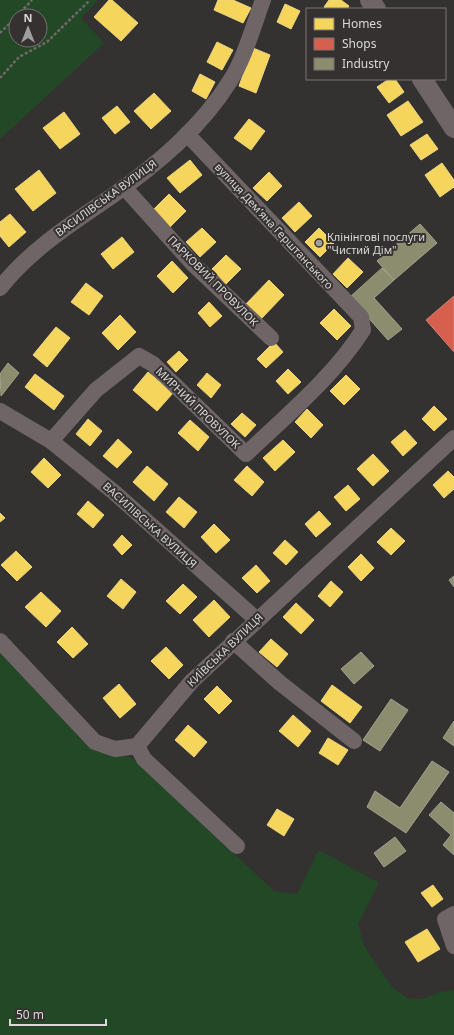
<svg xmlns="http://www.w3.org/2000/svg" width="454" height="1035" font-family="'Noto Sans',sans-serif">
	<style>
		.green { fill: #234826; fill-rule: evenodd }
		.homes { fill: #f6d55c; stroke: #eed681 }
		.shops { fill: #d6604d; stroke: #d78477 }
		.industry { fill: #8c8c6e; stroke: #a3a38e }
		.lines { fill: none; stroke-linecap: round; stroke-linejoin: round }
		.path { stroke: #71686a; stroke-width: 2.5; stroke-dasharray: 3 2; stroke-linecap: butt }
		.minor { stroke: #6f6567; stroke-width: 16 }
		.major { stroke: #6f6567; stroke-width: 20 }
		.poi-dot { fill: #a09e9e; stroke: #343130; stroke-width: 1.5 }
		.labels { text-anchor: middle; stroke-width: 4; stroke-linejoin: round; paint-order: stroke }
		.street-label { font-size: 11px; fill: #dad8d8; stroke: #343130 }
		.poi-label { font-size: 11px; fill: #dad8d8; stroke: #343130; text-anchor: start }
	</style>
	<rect width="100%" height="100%" fill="#333231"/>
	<!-- green -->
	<g class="green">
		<path d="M0,0H98L81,18L104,43L0,139ZM16,16H40V40H16Z"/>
		<polygon points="0,652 88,747 132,758 274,891 297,894 319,850 379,883 358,924 364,946 392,987 407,998 423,999 440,992 454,990 454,1035 0,1035"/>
	</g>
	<!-- homes -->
	<g class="homes">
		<polygon points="109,0 112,0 138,23 121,41 94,17"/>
		<polygon points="218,0 233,0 251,8 243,23 214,10"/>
		<polygon points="329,0 341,0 349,6 347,9 326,9 324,7"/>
		<polygon points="285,4 300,11 291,29 277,22"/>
		<polygon points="217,42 233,50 222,70 207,62"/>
		<polygon points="253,48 270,55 256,93 239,86"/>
		<polygon points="200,74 215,82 206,99 192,91"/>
		<polygon points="389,79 395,79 404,92 389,103 377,87"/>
		<polygon points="154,93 171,111 151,129 134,111"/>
		<polygon points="408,101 423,122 401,136 387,115"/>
		<polygon points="117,106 130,122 115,134 102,118"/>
		<polygon points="64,112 80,134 60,149 43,128"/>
		<polygon points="249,119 265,131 251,150 234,138"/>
		<polygon points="427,134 438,149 421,160 410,145"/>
		<polygon points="190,160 202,175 180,193 167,178"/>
		<polygon points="442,163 454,180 454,187 440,197 425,175"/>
		<polygon points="39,170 56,193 33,211 15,189"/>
		<polygon points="269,172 282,186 267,201 253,188"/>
		<polygon points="169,194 186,211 170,227 153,210"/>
		<polygon points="299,202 312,216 295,232 282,218"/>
		<polygon points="10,214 26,232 9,247 0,236 0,222"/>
		<polygon points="202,228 216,242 200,257 186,242"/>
		<polygon points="319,228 334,243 320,257 305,242"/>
		<polygon points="122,237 134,252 113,269 101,254"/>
		<polygon points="226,255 241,269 226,284 212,269"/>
		<polygon points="348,258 363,272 347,288 333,274"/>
		<polygon points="172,261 188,278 173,293 157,276"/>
		<polygon points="269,280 284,295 261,319 246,304"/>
		<polygon points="86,283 103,296 89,315 71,302"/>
		<polygon points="209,302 222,316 210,327 198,313"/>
		<polygon points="334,309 351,326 337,340 320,323"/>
		<polygon points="120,315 136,332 118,350 102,333"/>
		<polygon points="56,327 70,338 47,367 33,355"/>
		<polygon points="274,342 283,352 266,368 257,359"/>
		<polygon points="179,351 188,360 176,372 167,362"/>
		<polygon points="288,369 301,382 288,394 276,381"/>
		<polygon points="148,372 173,393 157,411 133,390"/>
		<polygon points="207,373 221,385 211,398 197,385"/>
		<polygon points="35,374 64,396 54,410 25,387"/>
		<polygon points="346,375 360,389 344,405 330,391"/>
		<polygon points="434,406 447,419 434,431 422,419"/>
		<polygon points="307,409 323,425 311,438 295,422"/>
		<polygon points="242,413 256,425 245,437 231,424"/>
		<polygon points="88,419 102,431 90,446 76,434"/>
		<polygon points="190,420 209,437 198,451 178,433"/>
		<polygon points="405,430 417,443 403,456 391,442"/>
		<polygon points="118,439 132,452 117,468 103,456"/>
		<polygon points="283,440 295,452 275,471 263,458"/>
		<polygon points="373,454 389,471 373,486 357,469"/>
		<polygon points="44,458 61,475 48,488 31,472"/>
		<polygon points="147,466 168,484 154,501 133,482"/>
		<polygon points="247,466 264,482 252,496 234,480"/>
		<polygon points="448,471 454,477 454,489 444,498 433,485"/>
		<polygon points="348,485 360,499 346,511 334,497"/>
		<polygon points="179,497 197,512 184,528 166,512"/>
		<polygon points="88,501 104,515 93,528 77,514"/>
		<polygon points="319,511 331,524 316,537 305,524"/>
		<polygon points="0,513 5,518 0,522"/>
		<polygon points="214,524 230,540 216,553 201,537"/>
		<polygon points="391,528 405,541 391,555 377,542"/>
		<polygon points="122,535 132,545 122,555 113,545"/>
		<polygon points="285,540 298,552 286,565 273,553"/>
		<polygon points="16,551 32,567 17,581 1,565"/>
		<polygon points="361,554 374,568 361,581 348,567"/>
		<polygon points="256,565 270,581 257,593 242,578"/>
		<polygon points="121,579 136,592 123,609 107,596"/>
		<polygon points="331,581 343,592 330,607 318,596"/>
		<polygon points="183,584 197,597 180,614 166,601"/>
		<polygon points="41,592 61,611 46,627 25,607"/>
		<polygon points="214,600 230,617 209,637 193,620"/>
		<polygon points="296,603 314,620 301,634 283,617"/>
		<polygon points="72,627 88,644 73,658 57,642"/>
		<polygon points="271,639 288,654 277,667 259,652"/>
		<polygon points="166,647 183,665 169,679 151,661"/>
		<polygon points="119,684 136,704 120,718 103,698"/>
		<polygon points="332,685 362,707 350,723 321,701"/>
		<polygon points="217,686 232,701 219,714 204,699"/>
		<polygon points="293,715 311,731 298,747 279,731"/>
		<polygon points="188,725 207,742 194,757 175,740"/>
		<polygon points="328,738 348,750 338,765 319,753"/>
		<polygon points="277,809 294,819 284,836 267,825"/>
		<polygon points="433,885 443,899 432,907 421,893"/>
		<polygon points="427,929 440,949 418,962 405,942"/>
	</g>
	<!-- shops -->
	<polygon class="shops" points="454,296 454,352 426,320"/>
	<!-- industry -->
	<g class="industry">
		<polygon points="420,224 437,243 394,280 377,261"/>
		<polygon points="382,268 394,280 374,298 402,329 388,340 350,297"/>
		<polygon points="8,363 19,373 1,396 0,374"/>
		<polygon points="454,576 454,587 449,580"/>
		<polygon points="361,652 374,666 354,684 341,669"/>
		<polygon points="391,699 408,710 380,751 363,740"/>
		<polygon points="454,721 454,746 443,738"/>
		<polygon points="432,761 449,772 406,833 367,807 375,791 400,808"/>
		<polygon points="441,802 454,813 454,855 443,845 451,835 429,815"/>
		<polygon points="395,837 406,851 384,867 374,853"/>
	</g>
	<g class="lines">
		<!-- path -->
		<g class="path">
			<polyline points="17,16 32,0"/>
			<polyline points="0,33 16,17"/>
			<polyline points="0,78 19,57 47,42 90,0"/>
		</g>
		<!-- minor -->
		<g class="minor">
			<polyline points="124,187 193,264 271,338"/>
			<path d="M0,288C31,249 71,224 112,196C156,165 201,128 230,81C244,60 254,24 263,0"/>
			<polyline points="0,411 51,441 115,493 256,619"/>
			<path d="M51,441L96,390L139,356L153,364L246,454C287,415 333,377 363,330L361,317L187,134"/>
			<polyline points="0,641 95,742 115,749 137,746 192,681 454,438"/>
			<polyline points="233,641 280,683 354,741"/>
			<polyline points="137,746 144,759 237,846"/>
			<polyline points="454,914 445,919 454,946"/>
		</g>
		<!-- major -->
		<g class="major">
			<polyline points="370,0 376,9"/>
			<polyline points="422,79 454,128"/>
		</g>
	</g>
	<!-- markers -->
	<circle class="poi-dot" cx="319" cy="243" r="4"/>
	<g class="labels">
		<!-- street labels -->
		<g class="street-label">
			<text transform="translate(106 198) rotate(-36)" y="4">ВАСИЛІВСЬКА ВУЛИЦЯ</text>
			<text transform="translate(274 226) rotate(47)" y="4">вулиця Демʼяна Герштанського</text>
			<text transform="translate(213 281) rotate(45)" y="4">ПАРКОВИЙ ПРОВУЛОК</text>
			<text transform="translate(198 408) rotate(44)" y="4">МИРНИЙ ПРОВУЛОК</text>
			<text transform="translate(150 525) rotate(42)" y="4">ВАСИЛІВСЬКА ВУЛИЦЯ</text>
			<text transform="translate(225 650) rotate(-44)" y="4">КИЇВСЬКА ВУЛИЦЯ</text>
		</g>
		<!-- poi labels -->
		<g class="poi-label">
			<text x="327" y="241">Клінінгові послуги<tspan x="327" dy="13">"Чистий Дім"</tspan></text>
		</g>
	</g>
	<!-- legend -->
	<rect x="306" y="8" width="140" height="72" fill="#343130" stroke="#767473"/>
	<rect x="314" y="18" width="20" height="12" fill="#f6d55c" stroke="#767473"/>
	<text x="342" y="28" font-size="12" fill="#dad8d8">Homes</text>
	<rect x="314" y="38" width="20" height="12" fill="#d6604d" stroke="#767473"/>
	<text x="342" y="48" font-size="12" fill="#dad8d8">Shops</text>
	<rect x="314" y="58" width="20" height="12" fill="#8c8c6e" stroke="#767473"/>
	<text x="342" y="68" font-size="12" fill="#dad8d8">Industry</text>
	<!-- north arrow -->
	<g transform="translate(28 28)"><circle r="19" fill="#343130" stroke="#767473"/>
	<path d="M0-3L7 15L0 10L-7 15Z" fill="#a09e9e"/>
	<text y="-6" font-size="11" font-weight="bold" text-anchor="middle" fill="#dad8d8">N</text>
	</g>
	<!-- scale -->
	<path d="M10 1019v6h96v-6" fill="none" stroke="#dad8d8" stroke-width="2"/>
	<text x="16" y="1019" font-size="12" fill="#dad8d8" stroke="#343130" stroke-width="3" paint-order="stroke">50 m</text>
</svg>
